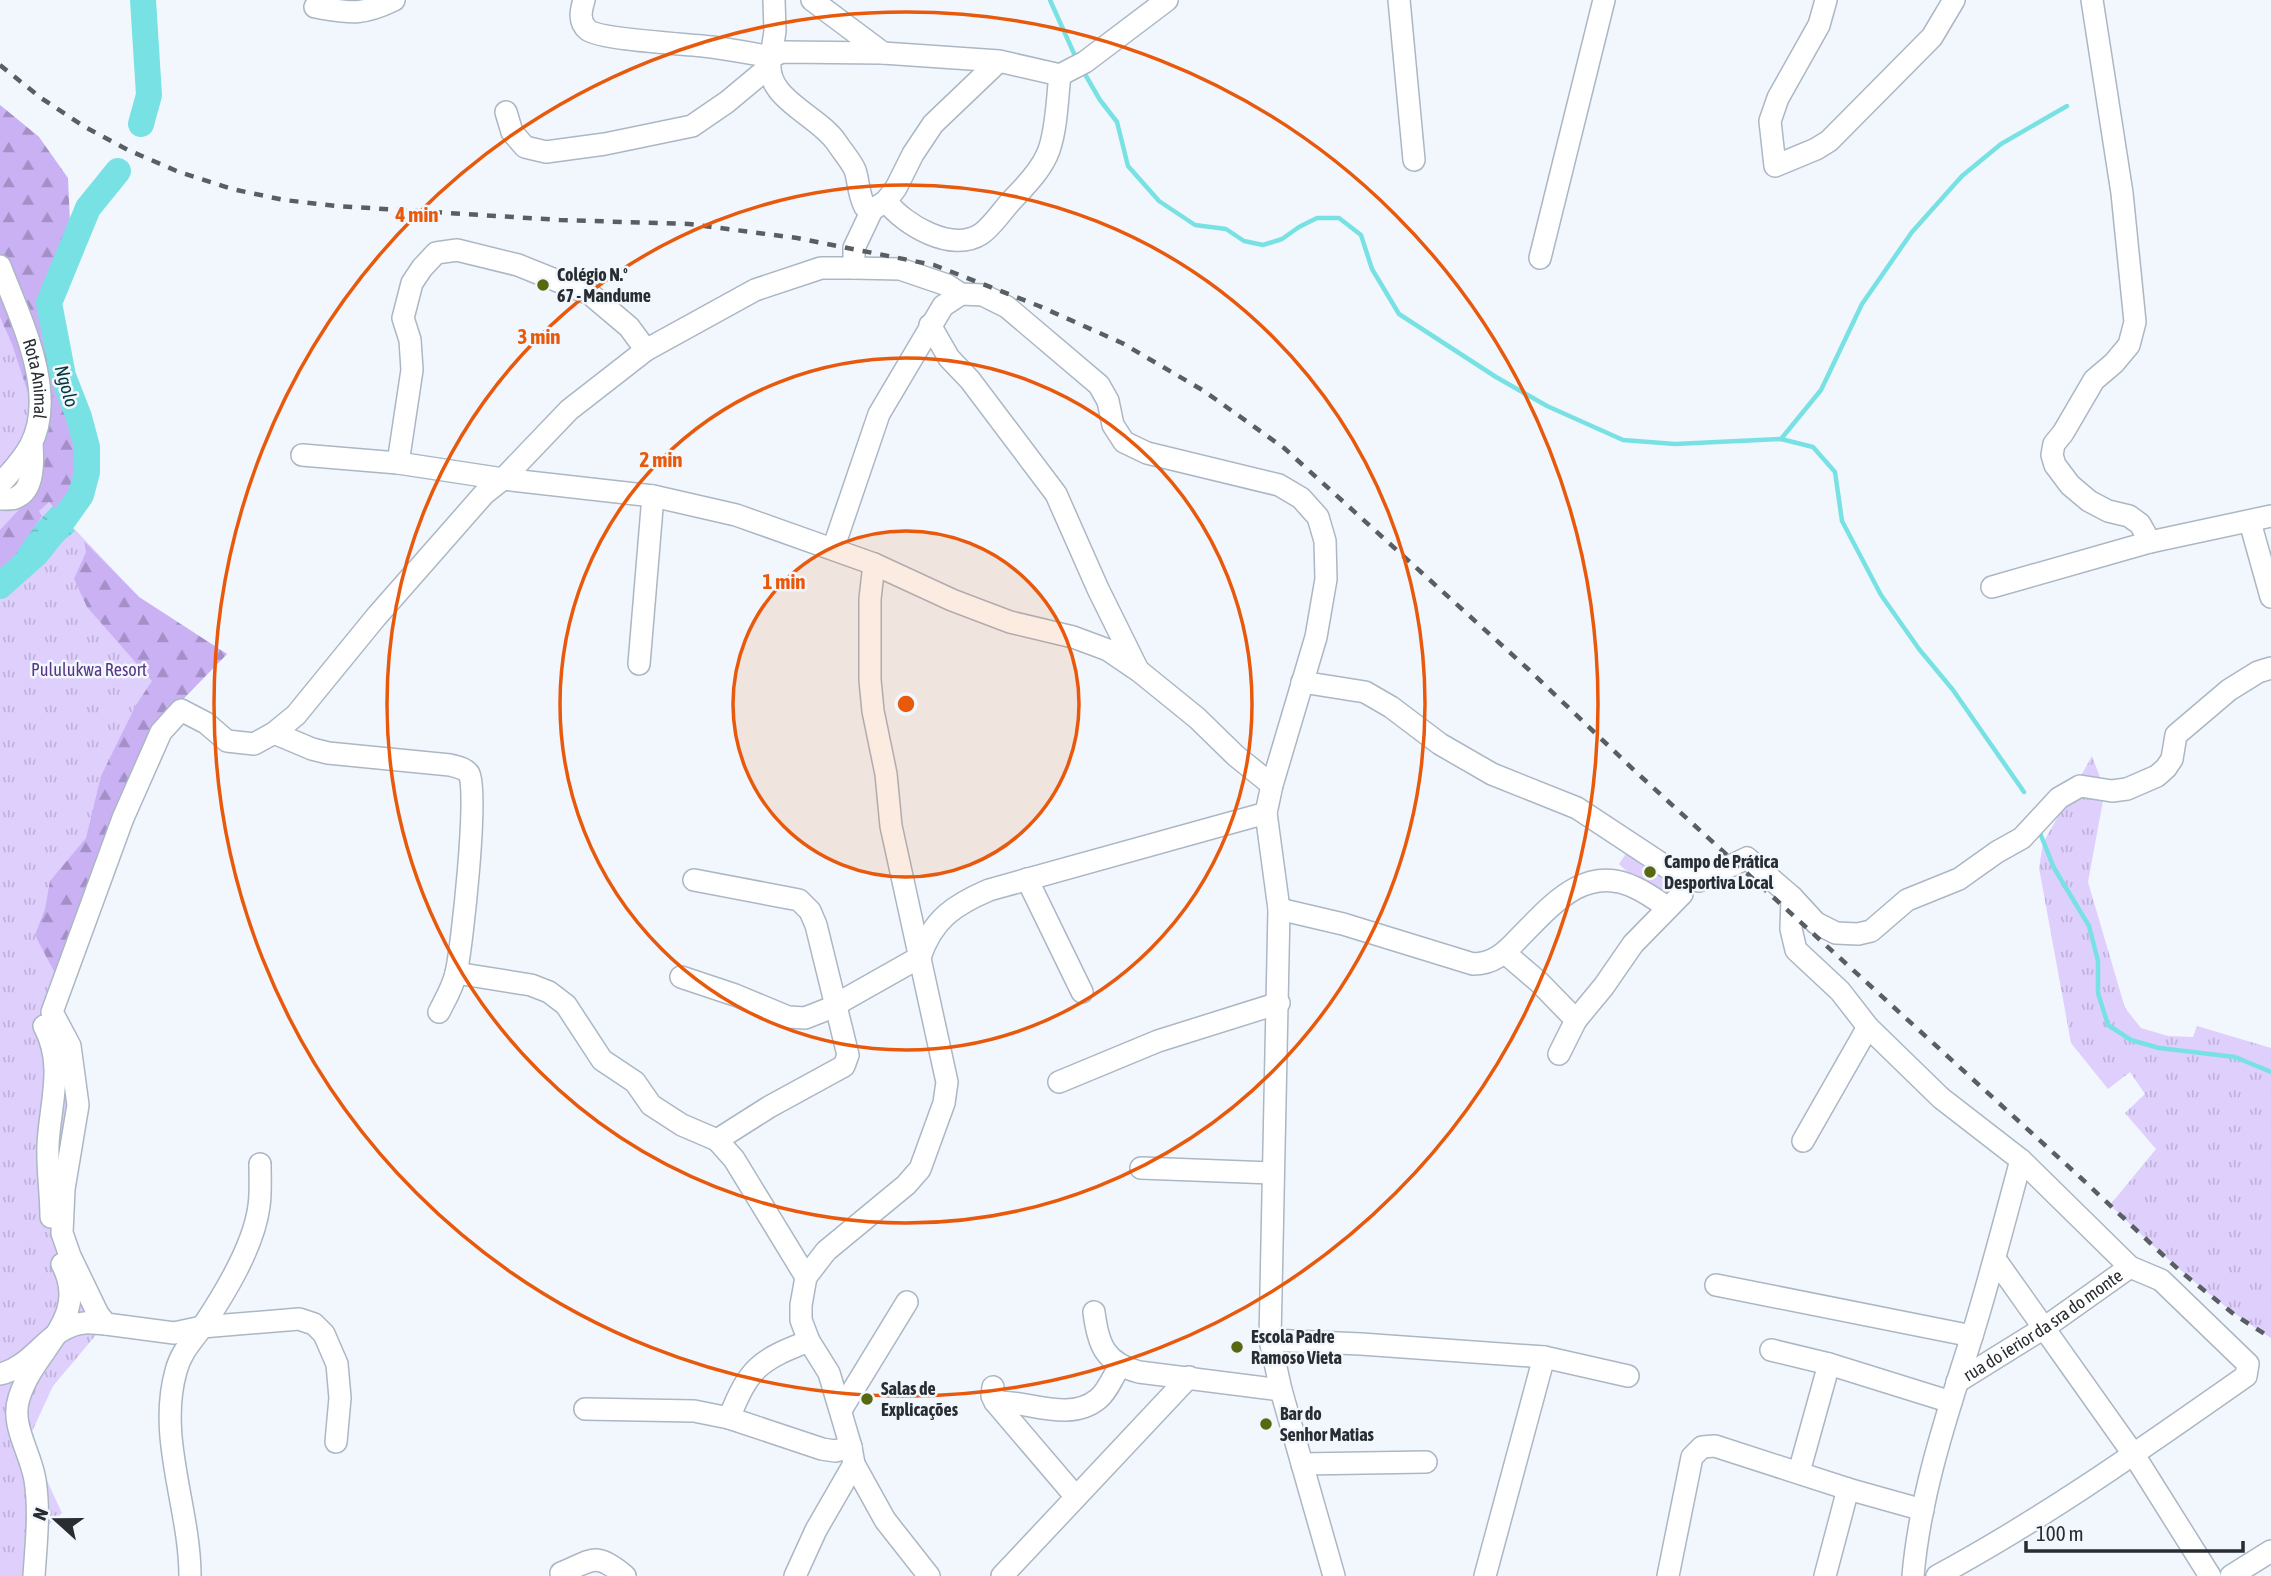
<svg xmlns="http://www.w3.org/2000/svg" width="2271" height="1576" font-family="'Asap Condensed',sans-serif">
	<style>
		.grass { fill: url(#grass-tufts) }
		.forest { fill: url(#forest-firs) }
		.garden { fill: #dfcffd }
		.water { fill: url(#water-waves) }
		.lines { fill: none; stroke-linecap: round; stroke-linejoin: round }
		.stream { stroke: #78e1e4; stroke-width: 4.5 }
		.river { stroke: #78e1e4; stroke-width: 26 }
		.minor-casing { stroke: #abb7c4; stroke-width: 24 }
		.minor { stroke: #fff; stroke-width: 21 }
		.rail { stroke: #595e63; stroke-width: 4.5; stroke-dasharray: 9 9; stroke-linecap: butt }
		.ring { fill: none; stroke: #e8590c; stroke-width: 3.5 }
		.poi-dot { fill: #586811; stroke: #f2f7fd; stroke-width: 2.5 }
		.labels { text-anchor: middle; stroke-width: 5; stroke-linejoin: round; paint-order: stroke }
		.poi-label { font-size: 18px; font-weight: bold; fill: #282d32; stroke: #f2f7fd; text-anchor: start }
		.street-label { font-size: 18px; fill: #282d32; stroke: #f2f7fd }
		.park-label { font-size: 18px; fill: #583684; stroke: #f2f7fd }
		.water-label { font-size: 19px; font-style: italic; fill: #04393a; stroke: #f2f7fd }
		.centre { fill: #e8590c; stroke: #f2f7fd; stroke-width: 3.5 }
		.ring-label { font-size: 21px; text-anchor: middle; font-weight: bold; fill: #e8590c; stroke: #f2f7fd; stroke-width: 5; stroke-linejoin: round; paint-order: stroke }
	</style>
	<defs>
		<pattern id="grass-tufts" width="24" height="20" patternUnits="userSpaceOnUse" patternTransform="scale(1.75)"><rect width="24" height="20" fill="#dfcffd"/><path d="M3 7l-1-3M5 7V3M7 7l1-3M15 17l-1-3M17 17v-4M19 17l1-3" fill="none" stroke="#bfb2d9"/></pattern>
		<pattern id="forest-firs" width="22" height="20" patternUnits="userSpaceOnUse" patternTransform="scale(1.75)"><rect width="22" height="20" fill="#cab1f4"/><path d="M5 1l3.5 6h-7zM16 11l3.5 6h-7z" fill="#a490c6"/></pattern>
		<pattern id="water-waves" width="16" height="10" patternUnits="userSpaceOnUse" patternTransform="scale(1.75)"><rect width="16" height="10" fill="#78e1e4"/><path d="M0 5q4-4 8 0t8 0" fill="none" stroke="#68c1c4"/></pattern>
	</defs>
	<rect width="100%" height="100%" fill="#f2f7fd"/>
	<!-- grass -->
	<g class="grass">
		<polygon points="0,105 39,137 70,244 49,303 63,376 79,417 87,447 87,472 81,495 65,519 139,597 227,654 156,727 48,1013 70,1105 57,1200 101,1329 53,1386 28,1440 62,1513 43,1530 39,1576 0,1576"/>
		<path d="M2092,756L2105,790L2088,882L2125,1008L2141,1028L2168,1036L2193,1037L2197,1026L2271,1048V1338C2211,1300 2161,1254 2110,1205L2156,1149L2125,1113L2145,1094L2130,1072L2108,1089L2071,1043L2039,868L2043,843Z"/>
	</g>
	<!-- forest -->
	<g class="forest">
		<polygon points="0,105 39,137 68,178 71,245 49,303 63,376 79,417 87,447 87,472 81,495 64,519 49,502 39,511 42,516 12,561 0,575 0,530 27,501 37,483 29,396 12,344 0,317"/>
		<polygon points="84,541 139,597 227,654 156,727 60,983 35,935 45,909 50,881 86,838 101,776 136,705 152,681 87,607 74,579 86,552"/>
	</g>
	<!-- garden -->
	<polygon class="garden" points="1627,852 1681,879 1659,902 1619,864"/>
	<!-- water -->
	<path class="water" d="M53,506L75,531L44,557L39,566L18,587L0,596V575C19,553 31,526 53,506Z"/>
	<g class="lines">
		<!-- stream -->
		<g class="stream">
			<polyline points="1050,0 1076,58"/>
			<polyline points="1082,69 1100,100 1117,122 1128,166 1159,201 1195,225 1226,229 1244,241 1263,245 1282,239 1299,227 1317,218 1339,218 1361,235 1372,269 1399,314 1496,377 1547,406 1623,440 1675,444 1781,439 1813,447 1835,472 1842,521 1881,595 1919,649 1953,690 2024,792"/>
			<polyline points="1781,439 1821,390 1862,304 1912,232 1962,176 2001,144 2067,106"/>
			<polyline points="2040,833 2054,868 2089,926 2098,961 2098,993 2108,1025 2131,1040 2159,1048 2235,1057 2271,1072"/>
		</g>
		<!-- river -->
		<g class="river">
			<polyline points="141,124 149,95 143,0"/>
			<polyline points="0,586 37,553 64,519 81,495 87,472 87,447 79,417 63,376 49,303 88,208 118,171"/>
		</g>
		<defs>
			<g id="minor">
				<path d="M584,0C581,10 578,22 588,30C601,40 689,44 712,47C732,50 751,53 771,57L775,31L774,0"/>
				<polyline points="812,0 883,53"/>
				<polyline points="1399,0 1414,160"/>
				<polyline points="1826,0 1819,25 1778,98 1770,121 1775,166 1816,149 1829,141 1932,37 1954,0"/>
				<polyline points="2092,0 2122,193 2135,322 2129,345 2114,363 2094,380 2063,433 2054,444 2052,455 2055,465 2070,485 2089,501 2108,511 2129,516 2140,524 2150,542"/>
				<path d="M315,7C350,13 361,16 394,0"/>
				<path d="M999,61L933,124L913,154L896,188L886,201L872,210L865,207C858,194 859,182 855,170C851,161 842,151 837,143C818,114 761,98 771,57L782,52L883,53L999,61L1060,75L1085,62L1167,0"/>
				<polyline points="506,112 512,132 525,147 546,152 605,144 692,126 727,102 769,67"/>
				<path d="M886,201C904,225 952,253 981,234C993,226 1003,209 1014,198C1027,184 1042,169 1049,150C1057,127 1057,99 1060,75"/>
				<polyline points="1540,258 1604,0"/>
				<path id="s1" d="M0,266C19,316 59,394 30,446C22,461 11,472 0,484"/>
				<polyline points="854,268 900,269 947,285 961,294 983,295 1007,307 1099,385 1108,401 1113,425 1124,442 1147,453 1279,485 1301,498 1318,517 1325,541 1326,579 1316,637 1272,785 1266,813 1279,909 1270,1340 1281,1390 1334,1576"/>
				<polyline points="930,325 949,358 970,380 1056,494 1098,589 1138,670"/>
				<polyline points="302,455 398,463 503,479 653,496 736,515 874,564 952,600 1010,622 1073,637 1108,650 1139,671 1197,718 1236,756 1272,785"/>
				<polyline points="398,463 412,370 410,340 403,318 412,283 422,268 436,253 457,250 518,265 590,294 629,327 646,350"/>
				<path d="M0,499C5,499 13,500 17,497C35,489 33,459 32,444"/>
				<polyline points="2250,522 2271,597"/>
				<polyline points="833,549 879,414 943,306 961,294"/>
				<polyline points="874,564 870,599 870,680 873,711 886,774 891,826 947,1082 944,1103 920,1169 906,1185 826,1251 806,1277 801,1305 801,1320 809,1341 829,1373 851,1447 854,1464 885,1520 929,1576"/>
				<polyline points="1992,587 2150,542 2271,516"/>
				<polyline points="639,664 653,496"/>
				<path d="M1302,682L1365,692L1391,707L1440,744L1492,774L1577,808L1677,874L1699,881L1747,858L1792,897L1791,929L1796,950L1840,991L1868,1027L1941,1098L2021,1160L2130,1267L2161,1280L2248,1364L2246,1376C2146,1446 2045,1518 1937,1576"/>
				<path d="M274,733L312,749L328,753L450,765C457,767 465,768 469,774C479,789 462,948 456,973C453,987 445,1000 439,1012"/>
				<polyline points="1027,879 1082,992"/>
				<polyline points="694,880 799,900 810,911 816,925 848,1055 844,1066 769,1107 717,1140"/>
				<polyline points="1792,897 1816,923 1836,933 1858,934 1871,931 1907,900 1959,879 1997,852 2022,838 2059,798 2080,786 2112,791 2127,789 2157,776 2166,768 2172,759 2176,735 2229,690 2258,672 2271,668"/>
				<path d="M1279,909L1343,924L1473,964C1493,964 1505,953 1518,939C1550,907 1585,862 1636,888C1647,893 1658,901 1668,908"/>
				<polyline points="1505,953 1540,983 1576,1020"/>
				<polyline points="456,973 531,985 549,992 566,1005 602,1060 635,1082 651,1105 682,1125 717,1140 734,1159 806,1277"/>
				<path d="M681,977L735,995L788,1017L805,1018L828,1009L920,957C933,919 954,905 989,890L1266,813"/>
				<path d="M44,1026C65,1065 50,1103 48,1145C47,1169 51,1193 51,1217"/>
				<polyline points="1559,1054 1576,1020 1604,986 1633,944 1682,894 1681,879 1677,874"/>
				<polyline points="1059,1082 1158,1041 1279,1003"/>
				<polyline points="1803,1141 1868,1027"/>
				<polyline points="1141,1168 1273,1173"/>
				<polyline points="1995,1259 2134,1455 2210,1576"/>
				<polyline points="1716,1285 1972,1336"/>
				<path d="M1094,1312C1098,1345 1105,1363 1139,1372L1281,1390"/>
				<polyline points="1270,1340 1361,1344 1544,1357 1628,1376"/>
				<polyline points="1771,1350 1829,1364 1951,1402"/>
				<path d="M0,1374C34,1367 49,1326 84,1323C91,1322 99,1324 106,1324"/>
				<path id="s2" d="M1957,1382L2044,1328L2130,1267"/>
				<polyline points="993,1387 992,1396 995,1402 1076,1497"/>
				<path d="M995,1402C1027,1400 1069,1423 1098,1399C1107,1392 1113,1377 1119,1367"/>
				<polyline points="585,1409 694,1411 729,1418 822,1449 835,1451 851,1447"/>
				<polyline points="841,1410 907,1302"/>
				<path d="M729,1418C749,1368 759,1360 809,1341"/>
				<polyline points="336,1442 340,1398 337,1364 324,1334 314,1324 299,1319 202,1327 174,1333 106,1324 98,1314 70,1256 62,1233 64,1189 78,1105 70,1046 52,1012 123,818 161,732 181,710 206,723 227,741 254,744 274,733 296,715 376,617 484,494 503,479 569,410 646,350 755,290 821,268 854,268 854,248 872,210"/>
				<polyline points="1302,1464 1426,1462"/>
				<polyline points="1799,1472 1829,1364"/>
				<path d="M561,1573C592,1561 594,1550 625,1576"/>
				<path d="M34,1576C36,1544 40,1512 35,1480C31,1453 10,1425 19,1398C34,1348 91,1319 62,1264"/>
				<path d="M190,1576C190,1508 157,1438 176,1371C181,1352 192,1341 203,1326C225,1293 254,1246 259,1206C261,1193 260,1178 260,1164"/>
				<polyline points="795,1576 816,1530 854,1464"/>
				<polyline points="1002,1576 1189,1377"/>
				<polyline points="1485,1576 1544,1357"/>
				<polyline points="1668,1576 1692,1457 1702,1447 1715,1446 1848,1489 1923,1510"/>
				<polyline points="1825,1576 1848,1489"/>
				<path d="M1913,1576C1920,1494 1947,1414 1972,1336C1990,1278 2005,1219 2021,1160"/>
				<polyline points="2231,1576 2271,1551"/>
			</g>
		</defs>
		<!-- minor casing -->
		<use href="#minor" class="minor-casing"/>
		<!-- minor -->
		<use href="#minor" class="minor"/>
		<!-- rail -->
		<polyline class="rail" points="0,65 41,98 85,127 128,150 179,172 232,189 284,200 337,206 560,220 689,224 797,238 934,265 1039,306 1122,343 1204,391 1284,448 1527,668 1636,772 2081,1178 2180,1271 2235,1315 2271,1338"/>
	</g>
	<!-- distance rings -->
	<circle cx="906" cy="704" r="173" fill="#e8590c" fill-opacity=".12"/>
	<g class="ring">
		<circle cx="906" cy="704" r="173"/>
		<circle cx="906" cy="704" r="346"/>
		<circle cx="906" cy="704" r="519"/>
		<circle cx="906" cy="704" r="692"/>
	</g>
	<!-- markers -->
	<g class="poi-dot">
		<circle cx="543" cy="285" r="7"/>
		<circle cx="1650" cy="872" r="7"/>
		<circle cx="1237" cy="1347" r="7"/>
		<circle cx="867" cy="1399" r="7"/>
		<circle cx="1266" cy="1424" r="7"/>
	</g>
	<g class="labels">
		<!-- poi labels -->
		<g class="poi-label">
			<text x="557" y="281">Colégio N.º<tspan x="557" dy="21">67 - Mandume</tspan></text>
			<text x="1664" y="868">Campo de Prática<tspan x="1664" dy="21">Desportiva Local</tspan></text>
			<text x="1251" y="1343">Escola Padre<tspan x="1251" dy="21">Ramoso Vieta</tspan></text>
			<text x="881" y="1395">Salas de<tspan x="881" dy="21">Explicações</tspan></text>
			<text x="1280" y="1420">Bar do<tspan x="1280" dy="21">Senhor Matias</tspan></text>
		</g>
		<!-- street labels -->
		<g class="street-label">
			<text dy="6" stroke="none"><textPath href="#s1" startOffset="119">Rota Animal</textPath></text>
			<text dy="6" stroke="none"><textPath href="#s2" startOffset="103">rua do ierior da sra do monte</textPath></text>
		</g>
		<!-- park labels -->
		<g class="park-label">
			<text x="89" y="676">Pululukwa Resort</text>
		</g>
		<!-- water labels -->
		<g class="water-label">
			<text transform="translate(67 386) rotate(74)" y="7">Ngolo</text>
		</g>
	</g>
	<circle cx="906" cy="704" r="10" class="centre"/>
	<g class="ring-label">
		<text x="417" y="222">4 min</text>
		<text x="539" y="344">3 min</text>
		<text x="661" y="467">2 min</text>
		<text x="784" y="589">1 min</text>
	</g>
	<!-- north arrow -->
	<g transform="translate(56 1520) rotate(291)" stroke="#f2f7fd" stroke-width="5" paint-order="stroke">
	<path d="M0-5L12 26L0 18L-12 26Z" fill="#282d32"/>
	<text y="-10" font-size="19" font-weight="bold" text-anchor="middle" fill="#282d32">N</text>
	</g>
	<!-- scale -->
	<path d="M2026 1541v10h217v-10" fill="none" stroke="#282d32" stroke-width="3.5"/>
	<text x="2036" y="1541" font-size="21" fill="#282d32" stroke="#f2f7fd" stroke-width="5" paint-order="stroke">100 m</text>
</svg>
